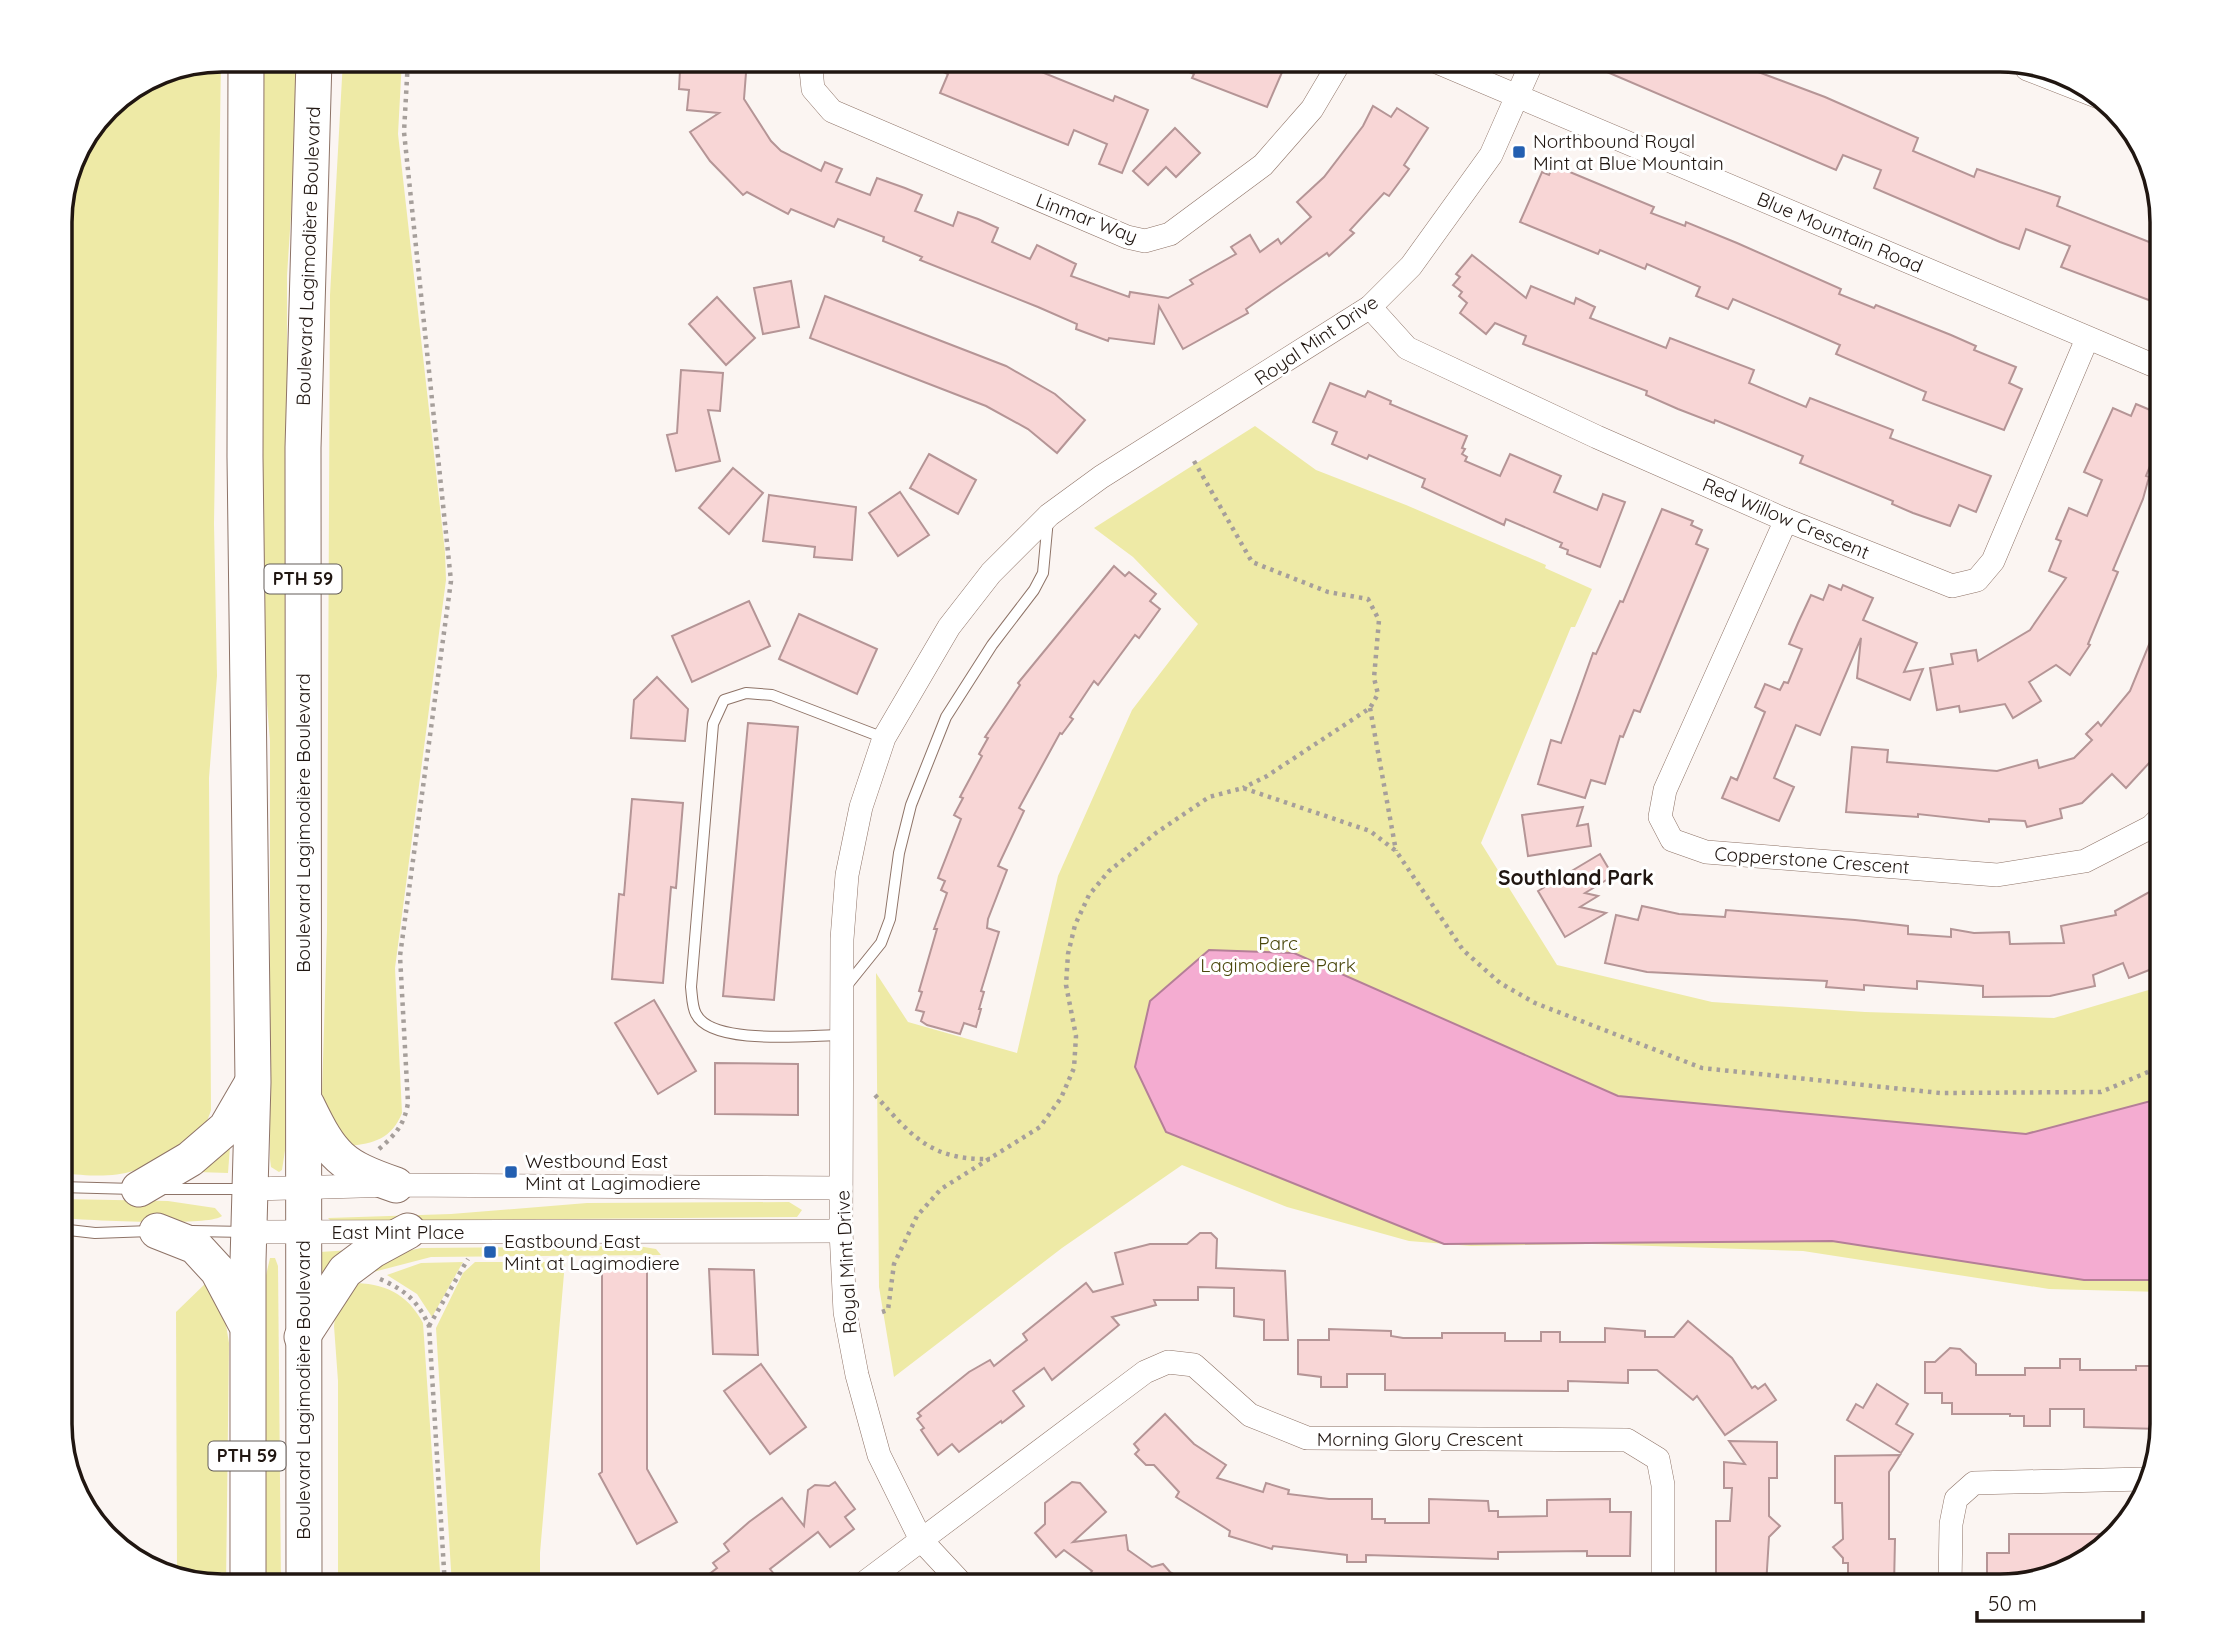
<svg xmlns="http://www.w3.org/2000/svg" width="2222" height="1646" font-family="Quicksand,sans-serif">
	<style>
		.green { fill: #eeeaa6 }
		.water { fill: #f4acd1; stroke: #b47f97; stroke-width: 2 }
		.building { fill: #f8d6d6; stroke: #b59596; stroke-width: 2 }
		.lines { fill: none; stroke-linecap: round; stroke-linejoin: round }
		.lane-casing { stroke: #8e7367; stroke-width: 12 }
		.street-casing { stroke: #8e7367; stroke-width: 24 }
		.primary-casing { stroke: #8e7367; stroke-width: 37 }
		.path { stroke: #a69f9b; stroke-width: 4.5; stroke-dasharray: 3.5 5; stroke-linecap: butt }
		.lane { stroke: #fff; stroke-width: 10 }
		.street { stroke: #fff; stroke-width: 23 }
		.primary { stroke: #fff; stroke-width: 35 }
		.poi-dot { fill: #235fb1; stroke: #fff; stroke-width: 2.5 }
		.labels { text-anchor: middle; stroke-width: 6; stroke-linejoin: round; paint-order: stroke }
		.shield { fill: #fff; stroke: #635c58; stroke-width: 2 }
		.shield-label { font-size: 18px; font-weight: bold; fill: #201611 }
		.poi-label { font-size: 19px; fill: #201611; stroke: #fff; text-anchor: start }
		.street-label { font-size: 19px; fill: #201611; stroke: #fff }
		.park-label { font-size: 19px; fill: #4b480d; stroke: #fff }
		.neighbourhood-label { font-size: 21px; font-weight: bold; fill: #201611; stroke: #fff }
		.rim { fill: none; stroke: #201611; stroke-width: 3.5 }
	</style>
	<rect width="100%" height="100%" fill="#fbf5f2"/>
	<!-- green -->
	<g class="green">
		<path d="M221,60L214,524L217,676L209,778L211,1110C204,1133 193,1140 173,1152C131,1178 109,1178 60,1173V211L76,150L115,100L160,72Z"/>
		<polygon points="260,60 301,60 287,276 288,1131 282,1170 279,1172 271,1167 270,1159 270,741 261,630"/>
		<path d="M343,60H402L398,134L445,552L446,580L395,968L402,1113C392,1138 374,1144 348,1146L324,1109L322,1093L327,930L330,295Z"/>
		<polygon points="1255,426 1316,470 1406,505 1546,565 1545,568 1592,589 1575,627 1571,627 1481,843 1557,965 1712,1002 1865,1012 2054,1018 2162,986 2162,1292 2049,1289 1803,1251 1592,1244 1471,1246 1409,1241 1287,1207 1182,1165 1062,1248 894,1377 879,1287 876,973 908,1022 1017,1053 1058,876 1132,710 1198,624 1133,557 1094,528"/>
		<polygon points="230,1146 228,1173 197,1172"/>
		<path d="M60,1199L168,1201L215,1208L222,1216C210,1227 83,1220 60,1218Z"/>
		<polygon points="789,1202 802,1210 797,1217 331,1221 328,1218 451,1214 587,1203"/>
		<polygon points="638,1246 656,1249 661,1255 431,1257 358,1276 394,1254 421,1248"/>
		<polygon points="351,1250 321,1285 320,1252"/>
		<polygon points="270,1258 275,1258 278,1266 281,1586 261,1586 264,1284"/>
		<polygon points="463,1262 432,1317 417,1294 387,1275 421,1263"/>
		<polygon points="475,1262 565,1262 540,1553 540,1586 452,1586 436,1328 463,1273"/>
		<polygon points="207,1282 224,1313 229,1343 226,1586 177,1571 176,1312"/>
		<path d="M351,1283C384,1283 407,1293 423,1323L441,1586H338V1381L334,1326L336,1310Z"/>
	</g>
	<!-- water -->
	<polygon class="water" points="1209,950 1294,953 1618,1096 2026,1134 2162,1098 2162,1280 2084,1280 1832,1241 1444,1244 1166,1132 1135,1067 1150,1001"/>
	<!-- building -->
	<g class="building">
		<polygon points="695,60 747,60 744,99 771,141 781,151 821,171 825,162 842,169 836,182 870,195 877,178 905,188 922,195 915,211 953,226 958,212 978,219 998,228 992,242 1030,259 1037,245 1076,264 1071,276 1129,297 1130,292 1168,298 1193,284 1190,280 1236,254 1231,247 1250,235 1260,252 1278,239 1281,244 1311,217 1297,202 1324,177 1363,126 1373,106 1391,117 1397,108 1428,128 1404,165 1409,169 1389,196 1384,193 1350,230 1354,233 1329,256 1327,253 1246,309 1248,313 1183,349 1159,306 1154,344 1109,338 1108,341 1076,329 1077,324 1038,307 920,260 922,257 883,241 884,237 838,219 834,227 791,209 788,214 747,192 743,195 710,161 690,132 719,113 687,110 689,90 679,89 680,70 694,71"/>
		<polygon points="915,60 1012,60 1113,101 1115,96 1148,110 1122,173 1099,164 1107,144 1074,130 1068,145 940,93 948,74"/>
		<polygon points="1160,60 1269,60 1268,64 1283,70 1267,107 1192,78 1194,74"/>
		<polygon points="1579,60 1726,60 1825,97 1918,138 1913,151 1974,177 1977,169 2060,197 2057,206 2162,247 2162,305 2061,267 2070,246 2026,229 2019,249 2000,242 1874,188 1881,170 1843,155 1836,170"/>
		<polygon points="1175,128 1200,153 1176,177 1166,167 1148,185 1133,171"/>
		<polygon points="1553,165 1654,207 1651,213 1685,226 1686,222 1737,243 1841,289 1839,294 1874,308 1876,305 1951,335 1976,346 1974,350 2016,367 2009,383 2022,389 2004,430 1923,400 1926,392 1836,354 1840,345 1794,325 1733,299 1728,309 1696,296 1700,287 1647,264 1645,269 1600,250 1598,254 1520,222 1542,172 1549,175"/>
		<polygon points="1472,255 1526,298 1531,286 1574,304 1576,298 1595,307 1590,318 1666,348 1670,338 1754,370 1749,383 1806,407 1810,398 1893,430 1890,438 1991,476 1976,512 1959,505 1950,526 1913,513 1892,504 1893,501 1800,463 1803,456 1715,420 1714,423 1678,409 1646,395 1647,391 1523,344 1526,336 1495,323 1486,334 1460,313 1467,303 1459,296 1462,292 1453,285 1460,277 1456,274"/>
		<polygon points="791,281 799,327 763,334 754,288"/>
		<polygon points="825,296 1006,366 1055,394 1085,420 1057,453 1028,429 986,406 810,338"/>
		<polygon points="717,297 755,338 726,365 689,324"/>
		<polygon points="681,370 723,373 720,411 708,410 720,461 676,471 667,435 677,433"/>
		<polygon points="1330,383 1365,397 1368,391 1391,401 1390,404 1467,436 1462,448 1465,449 1462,454 1467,457 1465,461 1500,476 1510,454 1561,476 1554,492 1597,510 1603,494 1625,502 1600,567 1567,554 1568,550 1560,547 1562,543 1506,519 1504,525 1422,487 1425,479 1369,455 1367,459 1332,444 1337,432 1313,422"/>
		<polygon points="2136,404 2162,415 2162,437 2146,476 2149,477 2143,499 2113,570 2118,572 2088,644 2090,645 2070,675 2056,665 2029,682 2041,701 2013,718 2005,704 1960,712 1959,706 1937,710 1930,668 1953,664 1951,654 1976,650 1978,661 2030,630 2066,578 2049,571 2061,541 2056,539 2069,508 2087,516 2102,480 2084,472 2113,408 2131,416"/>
		<polygon points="929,454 976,480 958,514 910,488"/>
		<polygon points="733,468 763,493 729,534 699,508"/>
		<polygon points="900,492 929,535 898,556 869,513"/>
		<polygon points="769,495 856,507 852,560 814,557 815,547 763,541"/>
		<polygon points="1662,509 1693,521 1691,525 1702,530 1696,544 1708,549 1640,712 1634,710 1623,737 1620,736 1605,784 1591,780 1585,798 1538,784 1551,740 1561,743 1593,653 1596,654 1620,601 1623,602"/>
		<polygon points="1114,566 1125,576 1129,572 1156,594 1150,601 1160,609 1139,638 1135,635 1098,685 1094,681 1070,717 1073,719 1062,734 1060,733 1019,808 1024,811 998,866 1007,870 988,919 987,928 999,932 981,991 984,992 979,1009 981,1009 976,1027 964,1023 960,1034 927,1025 921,1021 924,1012 916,1010 922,992 919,991 937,929 934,929 947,893 941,890 945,881 938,878 961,819 954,815 963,798 960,797 982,756 979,754 988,738 985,737 1020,685 1018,683"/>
		<polygon points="1829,585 1841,590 1843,585 1873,598 1863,620 1917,643 1904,672 1923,669 1910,700 1857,678 1861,638 1820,735 1796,725 1774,778 1794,787 1779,821 1722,798 1731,777 1737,780 1765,712 1755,707 1765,684 1780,690 1784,682 1788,683 1802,649 1789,644 1798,623 1811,595 1823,600"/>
		<polygon points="749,601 770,646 692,682 672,636"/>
		<polygon points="2162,613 2162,720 2153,731 2162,739 2162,749 2126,788 2112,774 2082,803 2060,809 2062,818 2027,827 2025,821 1989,819 1989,822 1918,814 1918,817 1846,812 1852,747 1888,750 1887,762 1997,771 2037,760 2039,768 2074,758 2092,740 2086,734 2098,722 2101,726 2130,691"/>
		<polygon points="799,614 877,649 857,694 779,659"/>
		<polygon points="657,677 688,709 685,741 631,738 634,700"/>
		<polygon points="748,723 798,727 774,1000 723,996"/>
		<polygon points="632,799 683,803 676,888 671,887 663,983 612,979 619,894 624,895"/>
		<polygon points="1583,807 1577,826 1588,824 1591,846 1528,856 1522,815"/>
		<polygon points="1600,854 1613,876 1585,893 1598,896 1580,907 1606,913 1565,937 1538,891"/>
		<polygon points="2162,885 2162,965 2129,978 2123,963 2093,975 2095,986 2050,996 1983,997 1983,986 1917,981 1917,989 1864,985 1864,990 1826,987 1827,981 1647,972 1605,963 1616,915 1638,920 1642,906 1679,914 1725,917 1726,910 1855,920 1908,926 1908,934 1951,937 1951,929 1974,933 2009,932 2010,944 2064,943 2061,926 2116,915 2115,911"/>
		<polygon points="654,1000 696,1071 658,1094 615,1023"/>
		<polygon points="715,1063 798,1064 798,1115 715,1114"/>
		<polygon points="1200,1233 1211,1233 1217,1239 1216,1268 1285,1271 1288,1340 1264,1340 1264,1320 1234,1316 1234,1288 1198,1287 1198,1300 1154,1300 1156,1305 1112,1317 1119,1325 1052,1380 1044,1368 1013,1391 1024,1406 1002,1423 1001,1421 959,1452 952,1444 938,1455 921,1430 924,1428 917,1419 921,1416 918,1413 969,1372 990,1360 994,1366 1027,1340 1023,1334 1086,1283 1093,1292 1123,1284 1115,1253 1150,1244 1187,1244"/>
		<polygon points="602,1268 647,1269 647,1469 677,1522 637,1544 599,1474 602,1472"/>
		<polygon points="709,1269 754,1270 758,1355 713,1354"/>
		<polygon points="1688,1321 1732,1358 1752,1388 1755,1386 1758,1389 1765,1384 1776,1400 1725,1435 1697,1396 1693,1400 1657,1370 1628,1370 1628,1383 1568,1381 1568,1391 1385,1390 1385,1374 1347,1374 1347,1387 1321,1387 1321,1377 1298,1374 1298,1340 1329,1340 1329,1329 1391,1331 1391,1336 1403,1338 1442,1338 1442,1333 1505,1333 1505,1341 1541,1341 1541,1332 1560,1332 1560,1342 1605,1342 1605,1328 1645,1331 1645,1337 1674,1337"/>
		<polygon points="1950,1348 1960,1349 1976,1364 1976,1375 2025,1375 2025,1368 2060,1368 2060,1359 2080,1359 2080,1370 2136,1370 2136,1366 2162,1366 2160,1429 2084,1427 2084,1409 2050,1409 2050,1426 2024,1426 2024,1416 2010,1416 2010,1414 1952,1414 1952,1403 1942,1403 1942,1393 1925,1393 1925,1362 1935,1362"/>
		<polygon points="761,1364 806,1427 770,1454 724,1391"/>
		<polygon points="1877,1384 1908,1404 1896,1424 1913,1434 1901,1453 1847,1420 1856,1404 1863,1408"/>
		<polygon points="1165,1414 1194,1444 1226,1465 1217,1478 1263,1492 1266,1483 1289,1490 1288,1494 1329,1499 1372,1499 1372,1519 1385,1519 1385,1523 1429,1523 1429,1499 1488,1501 1489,1511 1498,1511 1498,1517 1547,1516 1547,1500 1610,1499 1610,1512 1631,1512 1630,1556 1587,1556 1587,1551 1498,1552 1498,1559 1366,1555 1366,1562 1347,1562 1347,1555 1273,1546 1272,1549 1229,1536 1230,1531 1176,1497 1179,1492 1154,1465 1146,1465 1135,1454 1139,1450 1134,1444"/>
		<polygon points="1729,1441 1777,1442 1777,1478 1769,1478 1769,1516 1780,1526 1769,1537 1766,1586 1716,1585 1716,1521 1730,1521 1732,1488 1724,1488 1724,1462 1745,1464"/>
		<polygon points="1900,1455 1889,1472 1889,1539 1895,1539 1894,1586 1848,1586 1848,1563 1843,1563 1843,1558 1833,1547 1843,1539 1842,1503 1835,1503 1835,1456"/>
		<polygon points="835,1482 855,1509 845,1517 854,1529 830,1547 818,1532 770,1569 774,1574 757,1586 694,1586 717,1568 713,1563 729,1551 724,1544 749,1522 782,1498 804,1526 808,1490 815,1485 829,1486"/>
		<polygon points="1072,1482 1080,1483 1106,1512 1073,1542 1126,1535 1128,1550 1152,1567 1163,1564 1170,1572 1195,1586 1081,1586 1092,1571 1064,1550 1056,1557 1035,1533 1045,1524 1045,1503"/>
		<polygon points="2009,1534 2115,1534 2072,1570 2000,1586 1987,1586 1987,1553 2009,1553"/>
	</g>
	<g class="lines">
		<defs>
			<g id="lane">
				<polyline points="844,989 881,943 890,919 899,853 911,805 946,717 992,645 1034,590 1043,573 1048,519"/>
				<path d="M841,1035C809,1035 712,1046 696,1014C692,1007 692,995 691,987L713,724L724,700L746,693L772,695L884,738"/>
				<polyline points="60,1187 134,1189"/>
				<polyline points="161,1189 246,1189"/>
				<polyline points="60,1229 95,1233 151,1231"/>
				<polyline points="192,1231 246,1232"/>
			</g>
			<g id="street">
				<polyline points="810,60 813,89 832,111 1127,237 1145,241 1170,234 1263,165 1312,109 1341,60"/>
				<polyline points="1432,60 2162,369"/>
				<polyline points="2027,69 2104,99"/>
				<polyline points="1370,307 1407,348 1597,437 1786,520 1952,586 1977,580 1993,561 2087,339"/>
				<polyline points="1786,520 1665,790 1660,817 1672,840 1706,852 1997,875 2085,861 2151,827 2162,816"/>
				<polyline points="252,1189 396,1185 841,1188"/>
				<polyline points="248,1232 841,1231"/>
				<polyline points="860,1586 1145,1372 1168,1362 1194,1365 1250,1415 1307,1438 1627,1440 1658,1459 1663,1485 1663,1586"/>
				<polyline points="964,1586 921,1540 879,1455 857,1375 845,1312 841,1231 842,939 847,875 861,807 884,738 949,627 991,573 1049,515 1101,477 1370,307 1411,266 1491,155 1533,60"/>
				<polyline points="1950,1586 1951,1524 1956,1499 1974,1483 2144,1479"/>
			</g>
			<g id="primary">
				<polyline points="246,60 245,457 253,1082 248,1261 248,1586"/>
				<path d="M307,1105C332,1157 341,1166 396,1185"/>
				<polyline points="139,1189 190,1159 226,1128 251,1085"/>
				<polyline points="157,1231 195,1246 218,1271 245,1322"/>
				<polyline points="302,1337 345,1271 373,1250 408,1231"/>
				<polyline points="304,1586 303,448 314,60"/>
			</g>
		</defs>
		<!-- lane casing -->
		<use href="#lane" class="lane-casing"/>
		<!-- street casing -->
		<use href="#street" class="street-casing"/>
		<!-- primary casing -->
		<use href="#primary" class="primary-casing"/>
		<!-- path -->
		<g class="path">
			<polyline points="1194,461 1252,562 1328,592 1368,599 1379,620 1374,678 1378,694 1370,708 1267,776 1243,788"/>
			<polyline points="1370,708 1396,851"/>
			<path d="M875,1095C913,1137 930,1160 990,1159"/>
			<path d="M379,1149C396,1134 404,1125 408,1103L400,956L451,581L404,132L408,60"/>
			<path d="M380,1279C405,1290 418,1301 429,1326L445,1586"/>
			<polyline points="882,1312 888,1310 894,1264 917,1216 941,1189 1040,1127 1061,1098 1074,1068 1076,1036 1066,985 1068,954 1075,925 1089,895 1109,871 1156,833 1209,797 1243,788 1370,831 1396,851 1463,950 1500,983 1535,1003 1702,1068 1940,1093 2101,1092 2162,1066"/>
			<polyline points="429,1326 468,1259"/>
		</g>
		<!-- lane -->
		<use href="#lane" class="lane"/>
		<!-- street -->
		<use href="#street" class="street"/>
		<!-- primary -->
		<use href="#primary" class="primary"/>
	</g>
	<!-- markers -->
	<g class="poi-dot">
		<rect x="1512" y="145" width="14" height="14" rx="3.5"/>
		<rect x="504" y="1165" width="14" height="14" rx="3.5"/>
		<rect x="483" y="1245" width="14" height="14" rx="3.5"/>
	</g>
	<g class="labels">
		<!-- shield labels -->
		<g class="shield">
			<rect x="264.5" y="564.5" width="77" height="29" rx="5"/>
			<rect x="208.5" y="1441.5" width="77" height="29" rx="5"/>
		</g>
		<g class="shield-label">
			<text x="303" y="585">PTH 59</text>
			<text x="247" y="1462">PTH 59</text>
		</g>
		<!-- poi labels -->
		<g class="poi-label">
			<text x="1533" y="148">Northbound Royal<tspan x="1533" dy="22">Mint at Blue Mountain</tspan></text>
			<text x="525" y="1168">Westbound East<tspan x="525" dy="22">Mint at Lagimodiere</tspan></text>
			<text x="504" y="1248">Eastbound East<tspan x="504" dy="22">Mint at Lagimodiere</tspan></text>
		</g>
		<!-- street labels -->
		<g class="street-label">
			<text transform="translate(1087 218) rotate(21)" y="7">Linmar Way</text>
			<text transform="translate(1840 232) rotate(23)" y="7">Blue Mountain Road</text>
			<text transform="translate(308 256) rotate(-88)" y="7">Boulevard Lagimodière Boulevard</text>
			<text transform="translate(1316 340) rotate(-34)" y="7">Royal Mint Drive</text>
			<text transform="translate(1786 518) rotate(23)" y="7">Red Willow Crescent</text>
			<text transform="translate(303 823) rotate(-90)" y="7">Boulevard Lagimodière Boulevard</text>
			<text transform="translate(1812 860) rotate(4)" y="7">Copperstone Crescent</text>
			<text x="398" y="1239">East Mint Place</text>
			<text transform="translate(846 1262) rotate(-93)" y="7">Royal Mint Drive</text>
			<text transform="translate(303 1390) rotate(-90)" y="7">Boulevard Lagimodière Boulevard</text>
			<text x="1420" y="1446">Morning Glory Crescent</text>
		</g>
		<!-- park labels -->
		<g class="park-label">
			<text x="1278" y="950">Parc<tspan x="1278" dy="22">Lagimodiere Park</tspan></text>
		</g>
		<!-- neighbourhood labels -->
		<g class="neighbourhood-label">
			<text x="1576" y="885">Southland Park</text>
		</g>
	</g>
	<!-- crop -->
	<path d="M0 0H2222V1646H0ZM222 72H2000A150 150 0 0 1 2150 222V1424A150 150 0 0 1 2000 1574H222A150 150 0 0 1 72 1424V222A150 150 0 0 1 222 72Z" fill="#fff" fill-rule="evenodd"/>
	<path class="rim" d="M222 72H2000A150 150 0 0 1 2150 222V1424A150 150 0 0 1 2000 1574H222A150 150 0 0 1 72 1424V222A150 150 0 0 1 222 72Z"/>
	<!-- scale -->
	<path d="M1977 1611v10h166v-10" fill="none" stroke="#201611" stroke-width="3.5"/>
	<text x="1988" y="1611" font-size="21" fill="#201611" stroke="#ffffff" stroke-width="5" paint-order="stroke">50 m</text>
</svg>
